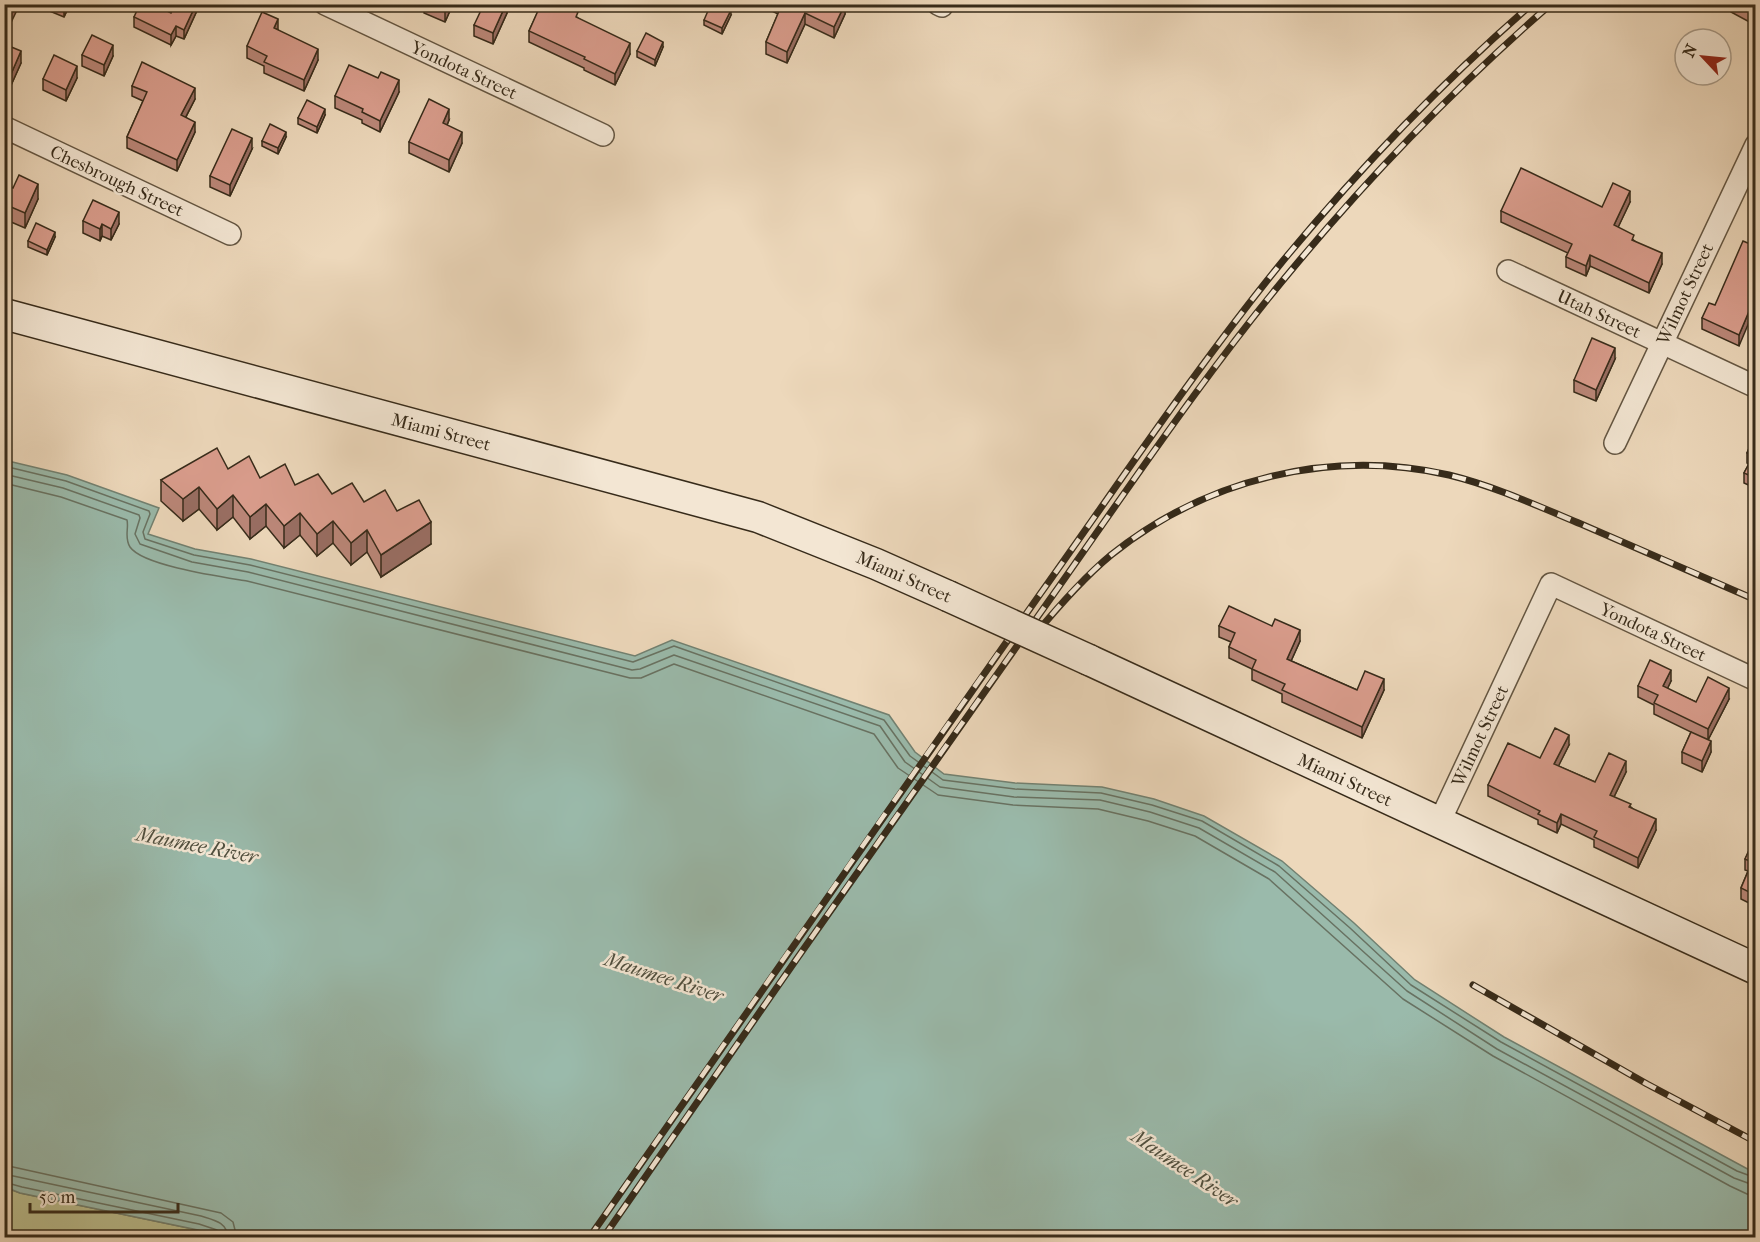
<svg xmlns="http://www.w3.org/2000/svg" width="1760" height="1242" font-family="'IM FELL French Canon',serif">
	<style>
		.green { fill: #bbbe8e; stroke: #797454; stroke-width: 1.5 }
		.water { fill: #9abaab; stroke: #728171; stroke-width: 1.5 }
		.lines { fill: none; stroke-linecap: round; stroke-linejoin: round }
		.shore { stroke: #687262; stroke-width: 1.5 }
		.street-casing { stroke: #645642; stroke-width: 24 }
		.secondary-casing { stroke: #372b1a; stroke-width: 33 }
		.street { stroke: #f3e6d3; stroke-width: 21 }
		.secondary { stroke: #f3e6d3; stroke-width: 30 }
		.rail-casing { stroke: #372b1a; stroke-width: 7 }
		.rail { stroke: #f3e6d3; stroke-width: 4.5; stroke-dasharray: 14; stroke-linecap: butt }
		.secondary-bridge-casing { stroke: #372b1a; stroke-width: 33; stroke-linecap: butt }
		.secondary-bridge { stroke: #f3e6d3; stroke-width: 30 }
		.wall { fill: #bb8779; stroke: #372b1a; stroke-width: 1.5 }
		.shaded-wall { fill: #996e63; stroke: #372b1a; stroke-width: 1.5 }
		.building { fill: #da9d8d; stroke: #372b1a; stroke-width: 1.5 }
		.labels { text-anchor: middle; stroke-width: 5; stroke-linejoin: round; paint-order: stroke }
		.street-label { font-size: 18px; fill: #372b1a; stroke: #f3e6d3 }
		.water-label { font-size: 20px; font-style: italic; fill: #504f3e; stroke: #f3e6d3 }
	</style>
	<rect width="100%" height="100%" fill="#edd8bb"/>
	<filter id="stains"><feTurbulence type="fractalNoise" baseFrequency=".00333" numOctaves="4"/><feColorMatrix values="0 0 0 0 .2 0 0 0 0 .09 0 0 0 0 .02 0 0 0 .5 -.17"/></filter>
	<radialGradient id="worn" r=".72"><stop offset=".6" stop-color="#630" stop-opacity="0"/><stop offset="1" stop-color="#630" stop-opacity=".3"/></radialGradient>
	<!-- green -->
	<polygon class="green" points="4,1187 20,1193 198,1230 223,1237 5,1237"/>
	<!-- water -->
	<polygon class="water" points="4,460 67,475 159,508 148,534 195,549 251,559 635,656 672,640 889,715 915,752 944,774 1015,783 1102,787 1154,799 1204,816 1282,861 1354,923 1415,980 1504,1037 1755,1173 1755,1237 223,1238 198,1230 20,1193 5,1187"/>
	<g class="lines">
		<!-- shore -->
		<g class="shore">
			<polyline points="4,466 66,481 149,511 150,514 143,532 145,539 194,555 250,565 633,662 674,646 884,720 910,756 943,780 1015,789 1101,793 1152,805 1202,821 1279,866 1350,928 1411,985 1501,1042 1737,1171 1756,1178"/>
			<polyline points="4,474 63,488 139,515 140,518 135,534 140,544 192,562 248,572 632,670 640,669 674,655 880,726 905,762 940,787 1014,797 1100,800 1150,812 1199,828 1275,872 1407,991 1497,1049 1734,1178 1756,1186"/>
			<path d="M4,483L61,497L127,520C129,528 124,538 130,547C143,566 223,577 247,581L630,678H641L674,664L874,734L898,768L938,795L1013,805L1098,809L1148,821L1195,836L1269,879L1403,999L1493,1056L1730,1186L1747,1194L1756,1195"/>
			<polyline points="4,1165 221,1213 233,1222 237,1238"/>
			<path d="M4,1174L201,1216C214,1220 227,1222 228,1238"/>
			<polyline points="4,1182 22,1187 199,1224 217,1230 221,1238"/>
		</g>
		<defs>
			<g id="street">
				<polyline points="325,4 603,135"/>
				<polyline points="938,4 942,6"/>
				<polyline points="4,127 230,234"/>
				<polyline points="1508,271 1756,387"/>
				<polyline points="1615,443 1756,145"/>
				<polyline points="1439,823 1551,584 1756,680"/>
			</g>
			<g id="secondary">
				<polyline points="4,314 758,517 876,564 948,596"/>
				<polyline points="1089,660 1756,969"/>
			</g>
		</defs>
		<!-- street casing -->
		<use href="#street" class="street-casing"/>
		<!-- secondary casing -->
		<use href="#secondary" class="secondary-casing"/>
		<!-- street -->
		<use href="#street" class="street"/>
		<!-- secondary -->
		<use href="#secondary" class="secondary"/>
		<defs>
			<g id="rail">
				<path d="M1033,637C1057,608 1082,579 1111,555C1206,479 1330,448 1449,475C1494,486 1538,506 1581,524C1639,549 1697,574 1756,600"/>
				<polyline points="1473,985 1647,1084 1756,1142"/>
				<path d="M589,1238C738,1024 887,810 1038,597C1118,485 1195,369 1282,262C1358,170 1441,83 1532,4"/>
				<path d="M603,1238C750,1025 898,813 1048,602C1128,489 1205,373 1294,267C1373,172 1458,85 1551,4"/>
			</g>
		</defs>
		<!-- rail casing -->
		<use href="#rail" class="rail-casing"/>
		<!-- rail -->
		<use href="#rail" class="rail"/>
		<defs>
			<polyline id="secondary-bridge" points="948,596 1089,660"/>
		</defs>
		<!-- secondary-bridge casing -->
		<use href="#secondary-bridge" class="secondary-bridge-casing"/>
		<!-- secondary-bridge -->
		<use href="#secondary-bridge" class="secondary-bridge"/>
	</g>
	<!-- wall -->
	<g class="wall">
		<polygon points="47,4 70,4 64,17 47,10"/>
		<polygon points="128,4 137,4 136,8"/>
		<polygon points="200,4 184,39 176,36 171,45 134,27 134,17 171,13"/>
		<polygon points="424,4 453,4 445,22 424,13"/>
		<polygon points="507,4 507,13 493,44 474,36 474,25"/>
		<polygon points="540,4 562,4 578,18 630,54 615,85 584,70 584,68 529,42 529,31 541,5"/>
		<polygon points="758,4 845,4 845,14 834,38 805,24 787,63 766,54 766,42 778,14"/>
		<polygon points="1731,4 1755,4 1755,25 1731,12"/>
		<polygon points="731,15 722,34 704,25 704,20"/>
		<polygon points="278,30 318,60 304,91 264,73 264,66 247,58 247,46"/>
		<polygon points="4,44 21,63 8,92 4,90"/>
		<polygon points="663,47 655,66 637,57 637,51"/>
		<polygon points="82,55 113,56 104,76 82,66"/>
		<polygon points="77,78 66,101 43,90 43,79"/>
		<polygon points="132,86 195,99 186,117 195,132 177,171 127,148 127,137 143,101 132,96"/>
		<polygon points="399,92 380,132 362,123 362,120 335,108 335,96"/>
		<polygon points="325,115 317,133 298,124 298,118"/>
		<polygon points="449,120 447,125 462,143 449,172 409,153 409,142"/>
		<polygon points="286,137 278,154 262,146 262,141"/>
		<polygon points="252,149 230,196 210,187 210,176"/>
		<polygon points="4,184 38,199 25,228 4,219"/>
		<polygon points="1630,202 1618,227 1662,264 1649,293 1590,266 1586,276 1566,267 1566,257 1568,253 1501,222 1501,211 1602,207"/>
		<polygon points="83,221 119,224 111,240 102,236 100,241 83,233"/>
		<polygon points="55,237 47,255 28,247 28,241"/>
		<polygon points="1755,246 1739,346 1702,329 1702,318 1715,305"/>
		<polygon points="1615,359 1596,401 1574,392 1574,380"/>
		<polygon points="1755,435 1755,488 1744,483 1744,473 1749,464 1747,463 1747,453"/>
		<polygon points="228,469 260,478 332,494 397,511 431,544 381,577 367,552 351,565 333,543 317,556 300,535 284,548 266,526 250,539 233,517 217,530 199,509 183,521 161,501 161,480"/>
		<polygon points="1219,626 1300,641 1291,661 1357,690 1384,690 1362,738 1282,702 1282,694 1252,680 1252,669 1229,658 1229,647 1231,642 1219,637"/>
		<polygon points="1671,681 1667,689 1696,702 1729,699 1708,740 1711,752 1702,772 1682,763 1682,752 1691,732 1654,714 1654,705 1638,697 1638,686"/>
		<polygon points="1569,745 1558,766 1595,782 1626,772 1614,797 1631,807 1656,830 1638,868 1594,847 1594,840 1561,824 1557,833 1538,824 1538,820 1488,796 1488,785 1540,758"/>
		<polygon points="1755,839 1755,906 1741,899 1741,888 1748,871 1745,870 1745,859"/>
	</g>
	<!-- shaded-wall -->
	<g class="shaded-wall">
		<polygon points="14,4 17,4 17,10 4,37 4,26"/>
		<polygon points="67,4 70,4 64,17 64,12"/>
		<polygon points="196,4 200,4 184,39 184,30"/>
		<polygon points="448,4 453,4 445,22 445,11"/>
		<polygon points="506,4 507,4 507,13 493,44 493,33"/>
		<polygon points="845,4 845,14 834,38 834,27"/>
		<polygon points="731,10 731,15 722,34 722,28"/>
		<polygon points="805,13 805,24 787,63 787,52"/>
		<polygon points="278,19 278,30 274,28"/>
		<polygon points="176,26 176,36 171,45 171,35"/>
		<polygon points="663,42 663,47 655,66 655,60"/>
		<polygon points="630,43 630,54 615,85 615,74"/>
		<polygon points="113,45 113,56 104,76 104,65"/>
		<polygon points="318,49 318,60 304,91 304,80"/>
		<polygon points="21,51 21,63 8,92 8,81"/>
		<polygon points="77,66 77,78 66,101 66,90"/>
		<polygon points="399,80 399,92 380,132 380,121"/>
		<polygon points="195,88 195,99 181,126 181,115"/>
		<polygon points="325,109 325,115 317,133 317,127"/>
		<polygon points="449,109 449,120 443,135 443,123"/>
		<polygon points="195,122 195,132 177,171 177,160"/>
		<polygon points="286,132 286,137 278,154 278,148"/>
		<polygon points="462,132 462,143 449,172 449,160"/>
		<polygon points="252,138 252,149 230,196 230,185"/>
		<polygon points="38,184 38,199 25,228 25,213"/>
		<polygon points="1630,191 1630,202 1614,236 1614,225"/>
		<polygon points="119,212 119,224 111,240 111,229"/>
		<polygon points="102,224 102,236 100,241 100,229"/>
		<polygon points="55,232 55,237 47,255 47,250"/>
		<polygon points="1662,253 1662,264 1649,293 1649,283"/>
		<polygon points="1590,255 1590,266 1586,276 1586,266"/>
		<polygon points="1755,297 1755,308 1739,346 1739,335"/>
		<polygon points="1615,348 1615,359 1596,401 1596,390"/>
		<polygon points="199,487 199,509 183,521 183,499"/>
		<polygon points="233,495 233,517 217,530 217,509"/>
		<polygon points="266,504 266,526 250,539 250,517"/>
		<polygon points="300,513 300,535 284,548 284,526"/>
		<polygon points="333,521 333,543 317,556 317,534"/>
		<polygon points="431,522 431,544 381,577 381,555"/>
		<polygon points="367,530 367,552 351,565 351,543"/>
		<polygon points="1300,630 1300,641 1287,670 1287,659"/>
		<polygon points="1671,670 1671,681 1663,698 1663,686"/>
		<polygon points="1384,679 1384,690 1362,738 1362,727"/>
		<polygon points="1729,688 1729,699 1708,740 1708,729"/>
		<polygon points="1569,735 1569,745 1554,775 1554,764"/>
		<polygon points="1711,741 1711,752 1702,772 1702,761"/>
		<polygon points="1626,761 1626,772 1610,805 1610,795"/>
		<polygon points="1561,814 1561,824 1557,833 1557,823"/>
		<polygon points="1656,819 1656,830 1638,868 1638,858"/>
	</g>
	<!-- building -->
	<g class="building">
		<polygon points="4,4 14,4 4,26"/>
		<polygon points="48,4 67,4 64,12"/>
		<polygon points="140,4 153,4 171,13 175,4 196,4 184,30 176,26 171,35 134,17"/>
		<polygon points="430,4 448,4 445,11"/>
		<polygon points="484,4 506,4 493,33 474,25"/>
		<polygon points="541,4 562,4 578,12 576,17 630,43 615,74 584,59 585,57 529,31"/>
		<polygon points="711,4 720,4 731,10 722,28 704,20"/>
		<polygon points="845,4 834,27 805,13 787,52 766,42 782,4"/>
		<polygon points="1739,4 1755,4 1755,13"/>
		<polygon points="262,12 278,19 274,28 318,49 304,80 264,62 267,56 247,46"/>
		<polygon points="646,33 663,42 655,60 637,51"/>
		<polygon points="92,35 113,45 104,65 82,55"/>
		<polygon points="4,44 21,51 8,81 4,79"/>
		<polygon points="54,55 77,66 66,90 43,79"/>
		<polygon points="142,62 195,88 181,115 195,122 177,160 127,137 147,92 132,86"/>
		<polygon points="349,65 378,78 381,72 399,80 380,121 362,112 363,109 335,96"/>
		<polygon points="429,99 449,109 443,123 462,132 449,160 409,142"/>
		<polygon points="307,100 325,109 317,127 298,118"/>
		<polygon points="270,124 286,132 278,148 262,141"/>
		<polygon points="232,129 252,138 230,185 210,176"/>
		<polygon points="1521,168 1602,207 1613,183 1630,191 1614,225 1634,235 1632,240 1662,253 1649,283 1590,255 1586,266 1566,257 1572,244 1501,211"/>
		<polygon points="19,175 38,184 25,213 4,204 4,184 13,188"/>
		<polygon points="93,200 119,212 111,229 102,224 100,229 83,221"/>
		<polygon points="36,223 55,232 47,250 28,241"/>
		<polygon points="1743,241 1755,246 1755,297 1739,335 1702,318 1709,303 1715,305"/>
		<polygon points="1592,338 1615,348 1596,390 1574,380"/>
		<polygon points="1755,435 1755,478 1744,473 1753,456 1747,453"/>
		<polygon points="217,448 228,469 249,456 260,478 285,464 295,485 318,474 332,494 352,483 364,502 385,490 397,511 419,500 431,522 381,555 367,530 351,543 333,521 317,534 300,513 284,526 266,504 250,517 233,495 217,509 199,487 183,499 161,480"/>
		<polygon points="1229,606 1272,626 1275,619 1300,630 1287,659 1357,690 1365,671 1384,679 1362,727 1282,690 1285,684 1252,669 1256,660 1229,647 1235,633 1219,626"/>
		<polygon points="1650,660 1671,670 1663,686 1696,702 1708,677 1729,688 1708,729 1654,703 1658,695 1638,686"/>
		<polygon points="1555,728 1569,735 1554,764 1595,782 1609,753 1626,761 1610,795 1631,804 1629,807 1656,819 1638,858 1594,837 1597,831 1561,814 1557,823 1538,814 1540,811 1488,785 1508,743 1540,758"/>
		<polygon points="1691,732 1711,741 1702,761 1682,752"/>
		<polygon points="1754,839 1755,839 1755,895 1741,888 1752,862 1745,859"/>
	</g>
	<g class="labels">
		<!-- street labels -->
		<g class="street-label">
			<text transform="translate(464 70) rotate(25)" y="6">Yondota Street</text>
			<text transform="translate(117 181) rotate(25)" y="6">Chesbrough Street</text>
			<text transform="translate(1685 294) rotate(-65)" y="6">Wilmot Street</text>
			<text transform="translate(1599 314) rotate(25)" y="6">Utah Street</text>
			<text transform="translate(441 432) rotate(15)" y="6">Miami Street</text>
			<text transform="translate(904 577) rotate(24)" y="6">Miami Street</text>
			<text transform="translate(1653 632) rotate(25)" y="6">Yondota Street</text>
			<text transform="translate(1480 736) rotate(-65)" y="6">Wilmot Street</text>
			<text transform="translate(1345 780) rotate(25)" y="6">Miami Street</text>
		</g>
		<!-- water labels -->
		<g class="water-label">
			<text transform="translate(197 845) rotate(11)" y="7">Maumee River</text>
			<text transform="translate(664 977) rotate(18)" y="7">Maumee River</text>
			<text transform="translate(1185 1168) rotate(34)" y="7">Maumee River</text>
		</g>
	</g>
	<!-- margin -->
	<rect width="1760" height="1242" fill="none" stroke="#edd8bb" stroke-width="24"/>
	<rect x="6" y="6" width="1748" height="1230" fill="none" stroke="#372b1a" stroke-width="3"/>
	<rect x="12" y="12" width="1736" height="1218" fill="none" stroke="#372b1a" stroke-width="1.5"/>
	<!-- north arrow -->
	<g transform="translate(1703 57) rotate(296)"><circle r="28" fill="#f3e6d3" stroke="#a89b89" stroke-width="1.5"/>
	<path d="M0-4.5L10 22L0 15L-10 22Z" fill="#8f2418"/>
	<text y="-9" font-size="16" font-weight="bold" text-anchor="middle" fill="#372b1a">N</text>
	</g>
	<!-- scale -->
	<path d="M30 1203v9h148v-9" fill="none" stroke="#372b1a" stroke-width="3"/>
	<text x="39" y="1203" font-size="18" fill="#372b1a" stroke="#f3e6d3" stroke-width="4.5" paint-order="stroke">50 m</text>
	<rect width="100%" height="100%" filter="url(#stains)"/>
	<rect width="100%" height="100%" fill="url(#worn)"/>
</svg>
